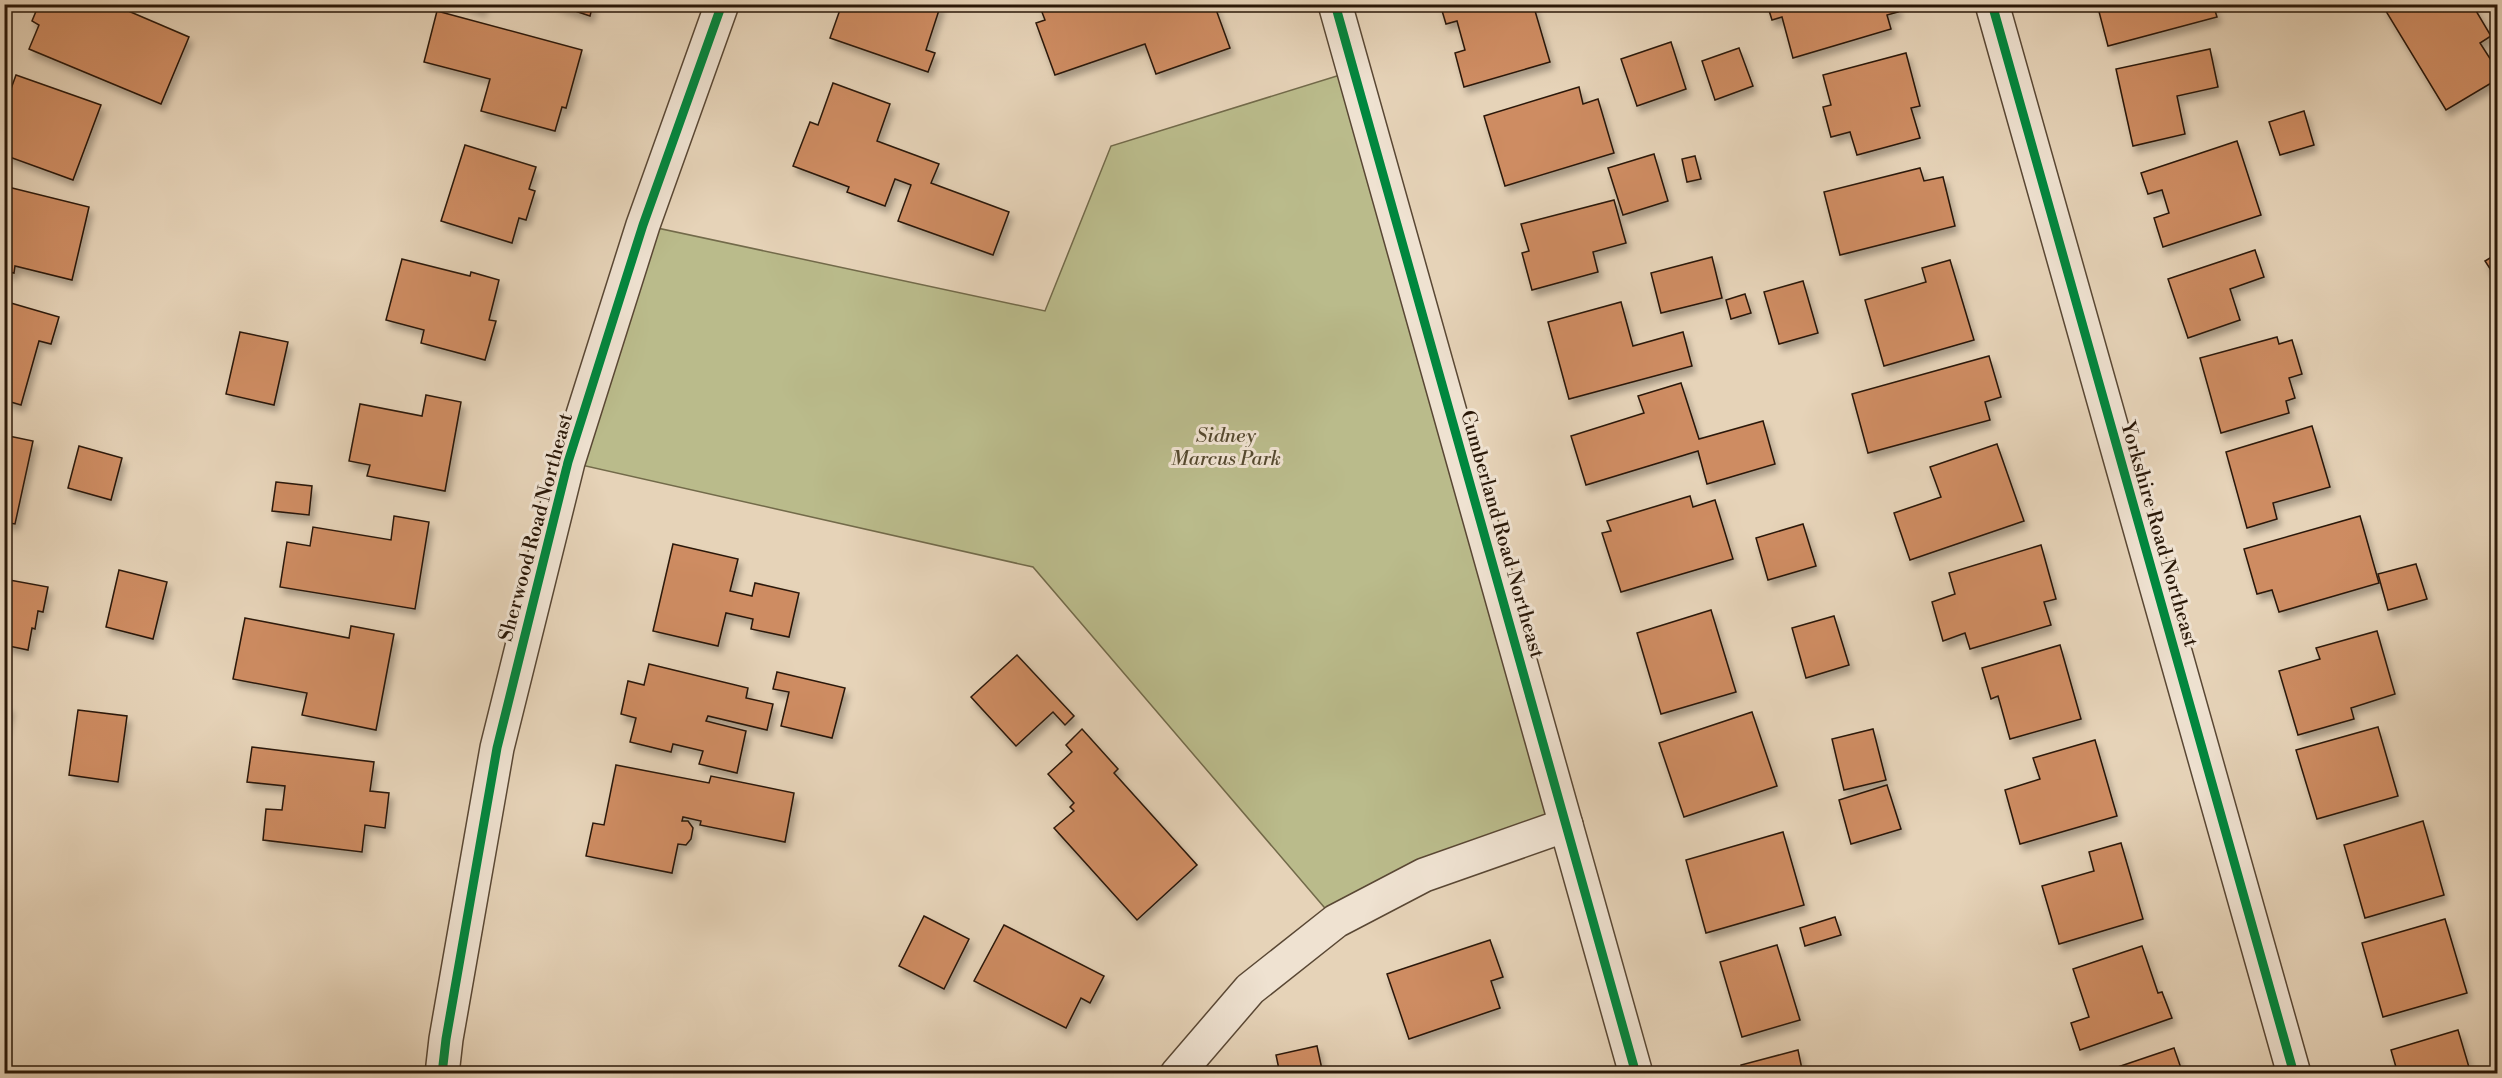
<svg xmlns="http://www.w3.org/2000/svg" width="2502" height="1078" font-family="'Libre Bodoni',serif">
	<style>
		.green { fill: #babb8b; stroke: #726a4a; stroke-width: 1.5 }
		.building { fill: #ce8c62; stroke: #2a1808; stroke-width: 1.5; filter: url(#shadow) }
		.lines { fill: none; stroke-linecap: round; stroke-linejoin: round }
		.minor-casing { stroke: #594734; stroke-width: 36 }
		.minor { stroke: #efe2d1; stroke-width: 33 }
		.cycleway-casing { stroke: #efe2d1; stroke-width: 13 }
		.cycleway { stroke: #00873e; stroke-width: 9 }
		.labels { text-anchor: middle; stroke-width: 6; stroke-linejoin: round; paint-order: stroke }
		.park-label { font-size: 20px; font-style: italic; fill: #55492f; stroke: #efe2d1 }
		.street-label { font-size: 20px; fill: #2a1808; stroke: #efe2d1 }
	</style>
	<defs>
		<filter id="shadow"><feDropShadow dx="3.5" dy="6" stdDeviation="3" flood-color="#0004"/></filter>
	</defs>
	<rect width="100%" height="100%" fill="#e6d3b8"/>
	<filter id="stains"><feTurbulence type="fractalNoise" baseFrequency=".00333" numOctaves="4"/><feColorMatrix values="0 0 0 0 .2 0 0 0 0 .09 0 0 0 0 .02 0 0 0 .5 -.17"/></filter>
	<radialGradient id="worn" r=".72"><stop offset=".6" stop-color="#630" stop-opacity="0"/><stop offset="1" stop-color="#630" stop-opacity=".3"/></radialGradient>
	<!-- green -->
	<polygon class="green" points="1353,71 1566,825 1336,921 1033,567 568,462 643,225 1045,311 1111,146"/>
	<!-- building -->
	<g class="building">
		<polygon points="39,4 112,4 189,37 161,104 29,49 39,25 32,21"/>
		<polygon points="462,4 484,4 482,10"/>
		<polygon points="554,4 593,4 590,16"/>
		<polygon points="842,4 941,4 926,50 935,53 928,72 830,38"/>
		<polygon points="1048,4 1214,4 1230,48 1156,74 1145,44 1055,75 1036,23 1045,20 1040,7"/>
		<polygon points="1440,4 1533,4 1550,62 1464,87 1455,53 1465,50 1457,21 1446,24"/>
		<polygon points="1767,4 1896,4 1898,12 1887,15 1891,29 1793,58 1782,17 1772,20"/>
		<polygon points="2097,4 2213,4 2217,17 2108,46"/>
		<polygon points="2389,4 2472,4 2491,36 2480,43 2498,71 2498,79 2446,110 2384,8"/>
		<polygon points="437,11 582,50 566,108 562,107 555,131 481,111 490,79 424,62"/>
		<polygon points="1671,42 1686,89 1637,106 1621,59"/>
		<polygon points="1739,48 1753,86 1715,100 1702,61"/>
		<polygon points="2210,49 2218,87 2177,96 2185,134 2133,146 2116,69"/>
		<polygon points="1906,53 1920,106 1911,108 1920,138 1857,155 1850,132 1831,137 1823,107 1831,105 1823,75"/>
		<polygon points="16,75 101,105 73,180 4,155 4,108"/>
		<polygon points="833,83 890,104 877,141 939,164 931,183 1009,212 993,255 898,221 911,185 895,179 885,206 847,192 849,187 793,166 810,122 818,125"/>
		<polygon points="1579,87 1583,104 1598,99 1614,153 1505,186 1484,116"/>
		<polygon points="2304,111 2314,145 2280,155 2269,122"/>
		<polygon points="2237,141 2261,215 2163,247 2154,218 2169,213 2162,190 2148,194 2141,173"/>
		<polygon points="465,145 536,167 529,189 535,191 526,220 519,218 512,243 441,221"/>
		<polygon points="1654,154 1668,201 1623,215 1608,168"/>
		<polygon points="1695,156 1701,179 1687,182 1682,159"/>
		<polygon points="1920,168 1924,181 1943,177 1955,226 1840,255 1824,192"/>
		<polygon points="4,186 89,207 72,280 15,266 14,273 4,271"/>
		<polygon points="1614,200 1626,243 1593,252 1598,272 1532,290 1522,253 1529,251 1521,224"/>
		<polygon points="2255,250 2264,277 2230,289 2240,320 2188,338 2168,279"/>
		<polygon points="2498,253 2498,281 2485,261"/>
		<polygon points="1712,257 1722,298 1661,313 1651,273"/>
		<polygon points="402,259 470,276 471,272 499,280 489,320 496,321 485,360 421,343 424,330 386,320"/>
		<polygon points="1950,260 1974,340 1884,366 1865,300 1926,282 1922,268"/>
		<polygon points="1803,281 1818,333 1779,344 1764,292"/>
		<polygon points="1745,294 1751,313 1731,319 1726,300"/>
		<polygon points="4,301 59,317 51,344 39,341 21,405 4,400"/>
		<polygon points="1621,302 1633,346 1683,332 1692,366 1569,399 1548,322"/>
		<polygon points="240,332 288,342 274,405 226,394"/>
		<polygon points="2277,337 2279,344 2292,340 2302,374 2289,378 2295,398 2286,401 2289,413 2221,433 2200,358"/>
		<polygon points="1989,356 2001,397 1985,402 1990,420 1868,453 1852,394"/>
		<polygon points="1681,383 1699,439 1763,421 1775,464 1707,484 1698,451 1586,485 1571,436 1644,413 1638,396"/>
		<polygon points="426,395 461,402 445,491 367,476 370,465 349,461 360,404 422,416"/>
		<polygon points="2312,426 2330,487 2273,503 2277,519 2247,528 2226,452"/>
		<polygon points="4,435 33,441 15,524 4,522"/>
		<polygon points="1997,444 2024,521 1910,560 1894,513 1941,497 1930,467"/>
		<polygon points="79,446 122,458 111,500 68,488"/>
		<polygon points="276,482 312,486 309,515 272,511"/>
		<polygon points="1690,496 1693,507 1715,500 1733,559 1621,592 1602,533 1611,531 1607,521"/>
		<polygon points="394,516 429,522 415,609 280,587 287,542 310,546 313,527 391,540"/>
		<polygon points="2360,516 2379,583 2279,612 2272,590 2257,594 2244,549"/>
		<polygon points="1803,524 1816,566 1768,580 1756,538"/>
		<polygon points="673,544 738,559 730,591 752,596 755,583 799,593 789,637 751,629 753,619 726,613 718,646 653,631"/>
		<polygon points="2041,545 2056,599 2044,602 2051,625 1970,649 1965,633 1943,641 1932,602 1955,594 1949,573"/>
		<polygon points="2416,564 2427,599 2388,610 2378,574"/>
		<polygon points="119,570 167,582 153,639 106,627"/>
		<polygon points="4,579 48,587 43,612 38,611 35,629 32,628 28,650 4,645"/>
		<polygon points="1711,610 1736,692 1661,714 1637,633"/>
		<polygon points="1834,616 1849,665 1806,678 1792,628"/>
		<polygon points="245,618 349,638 351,626 394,634 376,730 302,715 307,693 233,679"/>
		<polygon points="2377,631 2395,694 2351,708 2354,719 2298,735 2279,671 2320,659 2316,648"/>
		<polygon points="2060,645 2081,719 2010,739 1998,696 1991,699 1982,668"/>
		<polygon points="1017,655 1074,716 1065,725 1053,712 1016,746 971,697"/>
		<polygon points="649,664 748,688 746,698 773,704 767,730 708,716 706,721 746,731 737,773 699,764 703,751 673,744 671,752 630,742 636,718 621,714 628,681 644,685"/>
		<polygon points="777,672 845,688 832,738 781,726 789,692 773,689"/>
		<polygon points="4,706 10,707 4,733"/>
		<polygon points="78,710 127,716 118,782 69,775"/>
		<polygon points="1752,712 1777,786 1684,817 1659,743"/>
		<polygon points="2378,727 2398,796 2317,819 2296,750"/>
		<polygon points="1082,729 1118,769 1114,773 1197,865 1137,920 1054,828 1074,811 1070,807 1074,803 1048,774 1072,752 1066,745"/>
		<polygon points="1873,729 1886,780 1844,790 1832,739"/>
		<polygon points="2095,740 2117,816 2020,844 2005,790 2040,779 2033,758"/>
		<polygon points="252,747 374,762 370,791 389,793 385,828 365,825 362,852 263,840 266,809 282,810 285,786 247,782"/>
		<polygon points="616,765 709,783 711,776 794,793 785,842 700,825 701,821 683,817 682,821 688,821 693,828 691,839 686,845 678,844 672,873 586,856 593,823 604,825"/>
		<polygon points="1887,785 1901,829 1851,844 1839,800"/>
		<polygon points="2423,821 2444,895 2365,918 2344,845"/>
		<polygon points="1783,832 1804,905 1706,933 1686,860"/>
		<polygon points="2121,843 2143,919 2059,944 2042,886 2094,871 2089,852"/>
		<polygon points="924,916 969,939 944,989 899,966"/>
		<polygon points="1835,917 1841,935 1805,946 1800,928"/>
		<polygon points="2445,919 2467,993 2383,1017 2362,943"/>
		<polygon points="1004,925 1104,976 1090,1003 1081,998 1066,1028 974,981"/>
		<polygon points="1490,940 1503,977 1491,981 1500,1008 1409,1039 1387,974"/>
		<polygon points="1777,945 1800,1020 1742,1037 1720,962"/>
		<polygon points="2142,946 2158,993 2162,992 2172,1018 2080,1050 2071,1023 2089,1017 2073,969"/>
		<polygon points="2458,1030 2471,1074 2398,1074 2391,1050"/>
		<polygon points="1317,1046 1323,1074 1280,1074 1276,1055"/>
		<polygon points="2174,1048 2183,1074 2097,1074"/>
		<polygon points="1798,1050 1803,1074 1743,1074 1741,1065"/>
		<polygon points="2051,1067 2054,1074 2031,1074"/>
	</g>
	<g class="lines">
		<defs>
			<g id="minor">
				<polyline points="1335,4 1636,1074"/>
				<polyline points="1992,4 2294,1074"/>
				<polyline points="442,1074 446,1039 497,748 568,462 643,225 722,4"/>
				<polyline points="1177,1074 1250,989 1336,921 1424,875 1566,825"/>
			</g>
		</defs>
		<!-- minor casing -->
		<use href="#minor" class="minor-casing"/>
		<!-- minor -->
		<use href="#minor" class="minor"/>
		<defs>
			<g id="cycleway">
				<polyline points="1335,4 1636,1074"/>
				<polyline points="1992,4 2294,1074"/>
				<polyline points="442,1074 446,1039 497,748 568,462 643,225 722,4"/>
			</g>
		</defs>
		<!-- cycleway casing -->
		<use href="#cycleway" class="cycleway-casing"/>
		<!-- cycleway -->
		<use href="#cycleway" class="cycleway"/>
	</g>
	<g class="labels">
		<!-- park labels -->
		<g class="park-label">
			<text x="1226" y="442">Sidney<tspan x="1226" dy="23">Marcus Park</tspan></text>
		</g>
		<!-- street labels -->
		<g class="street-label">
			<text transform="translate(535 527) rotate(-75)" y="7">Sherwood Road Northeast</text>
			<text transform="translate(1503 534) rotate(74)" y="7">Cumberland Road Northeast</text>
			<text transform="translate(2160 534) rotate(74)" y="7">Yorkshire Road Northeast</text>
		</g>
	</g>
	<!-- margin -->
	<rect width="2502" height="1078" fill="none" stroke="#e6d3b8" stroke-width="24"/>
	<rect x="6" y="6" width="2490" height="1066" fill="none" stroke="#2a1808" stroke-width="3"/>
	<rect x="12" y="12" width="2478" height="1054" fill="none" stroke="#2a1808" stroke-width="1.5"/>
	<rect width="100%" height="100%" filter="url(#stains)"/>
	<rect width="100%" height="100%" fill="url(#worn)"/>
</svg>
